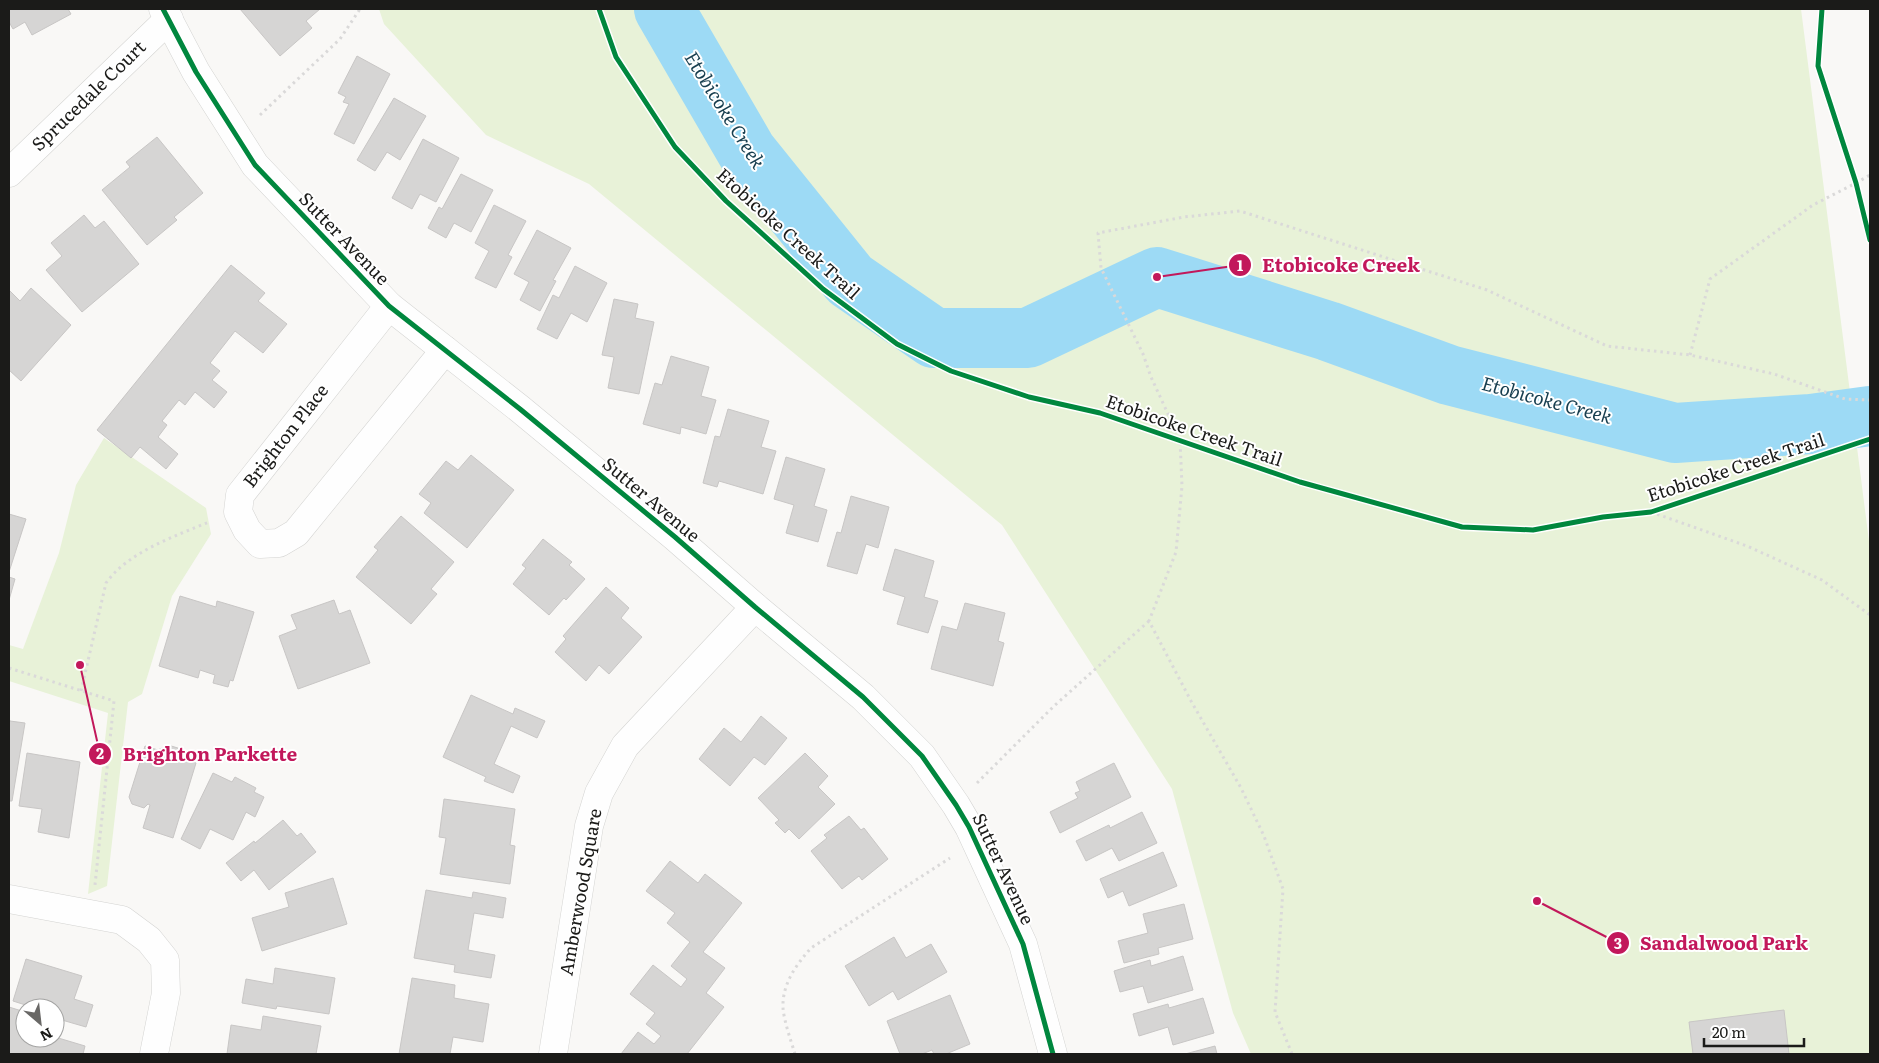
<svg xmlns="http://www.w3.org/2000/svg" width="1879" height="1063" font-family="Literata,serif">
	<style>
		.green { fill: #e8f2d8 }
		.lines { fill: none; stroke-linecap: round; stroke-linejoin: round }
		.river { stroke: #9ddaf5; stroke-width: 60 }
		.building { fill: #d6d5d4; stroke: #c8c6c5 }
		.street-casing { stroke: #d4d4d2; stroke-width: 29 }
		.path { stroke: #dad9d9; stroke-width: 3; stroke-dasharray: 2.5 4; stroke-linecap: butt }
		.street { stroke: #fefefe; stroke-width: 28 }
		.cycleway-casing { stroke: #fff; stroke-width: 8 }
		.cycleway { stroke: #00873e; stroke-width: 5 }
		.labels { text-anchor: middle; stroke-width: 4; stroke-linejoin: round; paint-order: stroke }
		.street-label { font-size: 18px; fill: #1b1b19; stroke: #fff }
		.water-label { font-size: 19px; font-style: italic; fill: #173e4f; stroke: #fff }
		.leader { fill: none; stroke: #c2185b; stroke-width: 2 }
		.callout-dot { fill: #c2185b; stroke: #fff; stroke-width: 2 }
		.mark-label { font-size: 15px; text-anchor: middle; font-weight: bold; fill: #fff }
		.callout-label { font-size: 19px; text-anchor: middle; font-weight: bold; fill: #c2185b; stroke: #fff; stroke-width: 4; stroke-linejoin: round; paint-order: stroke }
	</style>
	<rect width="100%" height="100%" fill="#f9f8f6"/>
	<!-- green -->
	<g class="green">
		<polygon points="379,9 1801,9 1870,549 1870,1054 1251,1054 1233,1013 1172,789 1002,525 589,184 486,135 384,24"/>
		<polygon points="104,438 206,508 211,534 172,596 142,694 128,702 107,886 88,894 108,713 9,681 9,645 23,649 59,553 76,485"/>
	</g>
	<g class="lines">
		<!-- river -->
		<polyline class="river" points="664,9 747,152 850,280 934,338 1028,338 1157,277 1328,331 1449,375 1675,433 1811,424 1870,416"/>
	</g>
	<!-- building -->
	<g class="building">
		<polygon points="9,9 68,9 71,14 32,35 25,22 13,29 9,22"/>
		<polygon points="240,9 320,9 306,21 312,28 280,56"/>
		<polygon points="357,56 390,74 354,144 334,134 349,104 343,102 346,97 338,93"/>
		<polygon points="394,98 426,116 400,160 387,152 375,171 357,160"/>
		<polygon points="157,137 203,193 174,217 177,220 147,245 102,190 130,167 126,162"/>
		<polygon points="423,139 459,158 436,202 420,194 412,209 392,198"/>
		<polygon points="461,174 493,190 471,232 454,223 446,238 428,228 439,207 442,209"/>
		<polygon points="494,205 526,221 508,255 512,257 496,288 475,278 489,251 475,243"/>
		<polygon points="84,215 95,228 104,221 139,264 82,312 46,270 62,256 51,243"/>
		<polygon points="537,230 571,248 553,280 556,281 540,311 520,300 529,282 514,274"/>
		<polygon points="231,265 265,293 258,301 287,324 263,353 235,331 210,363 220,371 212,380 227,392 214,408 195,392 185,405 179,400 162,421 167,425 158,437 178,454 166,469 140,447 131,458 97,430"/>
		<polygon points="575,266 607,283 587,322 571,313 557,339 537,329 553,295 559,298"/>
		<polygon points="31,288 71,325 21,381 9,370 9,290 20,301"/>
		<polygon points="614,299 638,304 635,318 654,322 639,394 608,388 614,357 602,355"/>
		<polygon points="671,356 709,367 701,396 716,400 706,434 681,427 680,434 643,424 655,383 662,385"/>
		<polygon points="728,409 769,421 761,447 776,451 763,494 719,481 717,487 703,483 715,436 720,437"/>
		<polygon points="471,455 514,490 467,548 424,513 431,503 419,494 446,461 458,470"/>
		<polygon points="786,457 825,469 814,506 827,510 818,542 786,533 794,505 774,499"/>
		<polygon points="851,496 889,507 878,548 866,544 857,574 827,566 837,532 841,533"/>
		<polygon points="9,514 26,519 9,572"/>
		<polygon points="401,516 454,562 431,589 437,594 411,624 356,577 378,550 374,547"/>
		<polygon points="543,539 572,562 569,565 585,579 566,600 564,598 549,615 513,584 526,568 522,565"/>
		<polygon points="895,549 934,561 924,597 938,601 928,633 897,624 905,597 883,590"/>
		<polygon points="9,577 15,579 9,600"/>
		<polygon points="606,587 629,608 621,618 642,637 609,674 599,665 586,681 555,652 566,639 563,636"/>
		<polygon points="180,596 216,607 217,601 254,612 233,681 230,680 228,687 213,683 215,675 200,670 198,678 159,666"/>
		<polygon points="334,600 339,614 350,610 370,663 298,689 279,636 297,629 291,615"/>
		<polygon points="965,603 1005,613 998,641 1004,643 993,686 931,669 942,626 957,630"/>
		<polygon points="471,695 513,714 515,708 545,721 537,738 511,726 494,764 520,776 513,793 484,781 486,777 443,757"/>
		<polygon points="761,716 787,738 765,765 754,757 730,786 699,759 724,728 741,742"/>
		<polygon points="9,719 10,721 25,723 12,801 9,801"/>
		<polygon points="168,745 181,749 184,760 196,763 173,838 143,828 150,805 148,804 144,808 132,804 129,797 145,746 158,750"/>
		<polygon points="27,753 80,762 69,838 38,832 42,809 19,806"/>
		<polygon points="805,753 828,776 818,787 835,804 799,839 789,829 785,833 775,823 779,820 758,798"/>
		<polygon points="1114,763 1131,797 1060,833 1050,812 1078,798 1075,793 1080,791 1076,782"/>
		<polygon points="213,773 232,782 235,777 256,788 254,792 264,797 255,817 246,812 233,840 210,829 200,849 181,839"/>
		<polygon points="444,799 515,809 510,845 515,846 510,884 440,874 446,838 439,837"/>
		<polygon points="1142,812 1157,843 1119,861 1112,848 1086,861 1076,841 1109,825 1110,828"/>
		<polygon points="849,816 861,830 864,828 888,859 862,880 859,876 842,889 811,851 827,838 824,835"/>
		<polygon points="283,820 297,836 301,833 316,852 269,890 254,870 241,881 226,863 254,841 255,843"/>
		<polygon points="1163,852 1177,886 1129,906 1123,891 1108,898 1100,879"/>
		<polygon points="670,861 698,883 705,874 742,903 703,952 725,968 706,993 724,1007 687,1054 621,1054 638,1032 654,1044 661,1036 646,1024 655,1013 630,994 653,965 681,987 687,979 671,966 690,942 667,923 675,913 646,891"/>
		<polygon points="333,878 347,924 262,951 252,918 289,907 285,893"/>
		<polygon points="426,890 472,898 473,892 506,898 503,918 474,913 468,950 495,955 491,978 454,972 455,965 414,958"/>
		<polygon points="1184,904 1193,939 1158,948 1159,954 1124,963 1118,941 1148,933 1143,914"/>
		<polygon points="894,937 906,958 931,944 947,972 898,1000 893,991 869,1006 845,966"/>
		<polygon points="1183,956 1193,990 1148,1003 1143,986 1120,992 1114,971 1150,960 1151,966"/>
		<polygon points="26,959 82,976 74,999 93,1005 86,1027 55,1018 55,1008 35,1008 13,1001"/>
		<polygon points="275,968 335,978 329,1014 277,1006 276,1009 242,1003 246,979 273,984"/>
		<polygon points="412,978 455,985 454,998 489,1004 483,1042 453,1037 450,1054 399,1054"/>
		<polygon points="950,995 970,1044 946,1054 934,1054 932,1050 922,1054 900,1054 887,1021"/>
		<polygon points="1203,998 1214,1033 1173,1045 1168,1027 1139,1036 1133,1014 1168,1004 1169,1008"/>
		<polygon points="9,1007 25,1012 25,1038 55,1037 85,1046 83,1054 9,1054"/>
		<polygon points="1784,1010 1789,1054 1693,1054 1689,1022"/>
		<polygon points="263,1016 321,1026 316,1054 227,1054 231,1025 261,1030"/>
		<polygon points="1215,1046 1217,1054 1185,1054"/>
	</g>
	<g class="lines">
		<defs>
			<g id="street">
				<polyline points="163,9 196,72 255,165 389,306 520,409 675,537 755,607 863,697 922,756 956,805 969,827 1023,944 1053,1054"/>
				<polyline points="9,173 169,19"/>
				<polyline points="389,306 240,495 238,512 247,530 260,544 279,543 296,533 445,350"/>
				<polyline points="9,899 122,920 149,940 165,960 166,993 154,1054"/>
				<polyline points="553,1054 589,826 599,793 625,746 755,607"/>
			</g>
		</defs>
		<!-- street casing -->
		<use href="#street" class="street-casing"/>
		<!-- path -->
		<g class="path">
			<polyline points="260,115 340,39 360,9"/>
			<polyline points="1690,355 1710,279 1813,205 1856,183 1870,175"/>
			<polyline points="1651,512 1747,546 1822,580 1870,615"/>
			<polyline points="9,668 114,701 95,885"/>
			<path d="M81,691L106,583C128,552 175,536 209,522"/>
			<polyline points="977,783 1054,706 1149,621"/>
			<path d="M795,1054C791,1041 784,1021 783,1008C782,984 796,965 811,948L950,858"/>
			<polyline points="1292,1054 1275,1012 1283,889 1264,836 1241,788 1191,701 1149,621 1176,552 1182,486 1180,440 1151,377 1143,354 1101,268 1098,233 1184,217 1240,211 1487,290 1607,346 1690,355 1774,374 1845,399 1870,400"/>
		</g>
		<!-- street -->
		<use href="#street" class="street"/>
		<defs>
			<g id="cycleway">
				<polyline points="163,9 196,72 255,165 389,306 520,409 675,537 755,607 863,697 922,756 956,805 969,827 1023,944 1053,1054"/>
				<polyline points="599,9 616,57 675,147 726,201 823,289 897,344 951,371 1029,397 1100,413 1300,482 1462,527 1533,530 1603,517 1651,512 1870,439"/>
				<polyline points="1822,9 1818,66 1856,183 1870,240"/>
			</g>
		</defs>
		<!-- cycleway casing -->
		<use href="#cycleway" class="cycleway-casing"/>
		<!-- cycleway -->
		<use href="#cycleway" class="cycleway"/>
	</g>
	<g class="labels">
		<!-- street labels -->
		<g class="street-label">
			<text transform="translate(89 96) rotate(-44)" y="6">Sprucedale Court</text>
			<text transform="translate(788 234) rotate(42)" y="6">Etobicoke Creek Trail</text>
			<text transform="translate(344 239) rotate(46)" y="6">Sutter Avenue</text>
			<text transform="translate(1194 431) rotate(19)" y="6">Etobicoke Creek Trail</text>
			<text transform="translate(286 436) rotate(-52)" y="6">Brighton Place</text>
			<text transform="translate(1736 468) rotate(-18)" y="6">Etobicoke Creek Trail</text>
			<text transform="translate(651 500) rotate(40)" y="6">Sutter Avenue</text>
			<text transform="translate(1003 869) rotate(65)" y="6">Sutter Avenue</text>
			<text transform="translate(581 892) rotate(-80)" y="6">Amberwood Square</text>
		</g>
		<!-- water labels -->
		<g class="water-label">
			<text transform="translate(725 110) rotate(58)" y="7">Etobicoke Creek</text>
			<text transform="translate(1547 400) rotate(15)" y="7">Etobicoke Creek</text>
		</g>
	</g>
	<!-- callouts -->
	<path class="leader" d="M1157 277L1240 265M80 665L100 754M1537 901L1618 943"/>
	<g class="callout-dot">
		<circle cx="1157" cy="277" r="5"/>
		<circle cx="80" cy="665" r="5"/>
		<circle cx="1537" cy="901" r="5"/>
		<circle cx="1240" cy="265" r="12"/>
		<circle cx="100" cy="754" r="12"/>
		<circle cx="1618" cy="943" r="12"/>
	</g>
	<g class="mark-label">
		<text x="1240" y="271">1</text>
		<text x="100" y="759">2</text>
		<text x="1618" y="949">3</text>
	</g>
	<g class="callout-label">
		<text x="1341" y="272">Etobicoke Creek</text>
		<text x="210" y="761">Brighton Parkette</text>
		<text x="1724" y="950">Sandalwood Park</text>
	</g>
	<!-- border -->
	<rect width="1879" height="1063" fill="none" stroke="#1b1b19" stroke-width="20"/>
	<!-- north arrow -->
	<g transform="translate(40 1023) rotate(152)"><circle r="24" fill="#ffffff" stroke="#a4a4a3"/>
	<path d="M0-4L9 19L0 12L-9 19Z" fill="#696866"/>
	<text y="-8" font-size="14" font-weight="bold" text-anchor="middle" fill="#1b1b19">N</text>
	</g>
	<!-- scale -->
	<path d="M1704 1038v8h100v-8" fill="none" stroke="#1b1b19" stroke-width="2.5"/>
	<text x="1712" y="1038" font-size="15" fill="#1b1b19" stroke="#ffffff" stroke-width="4" paint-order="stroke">20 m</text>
</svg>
